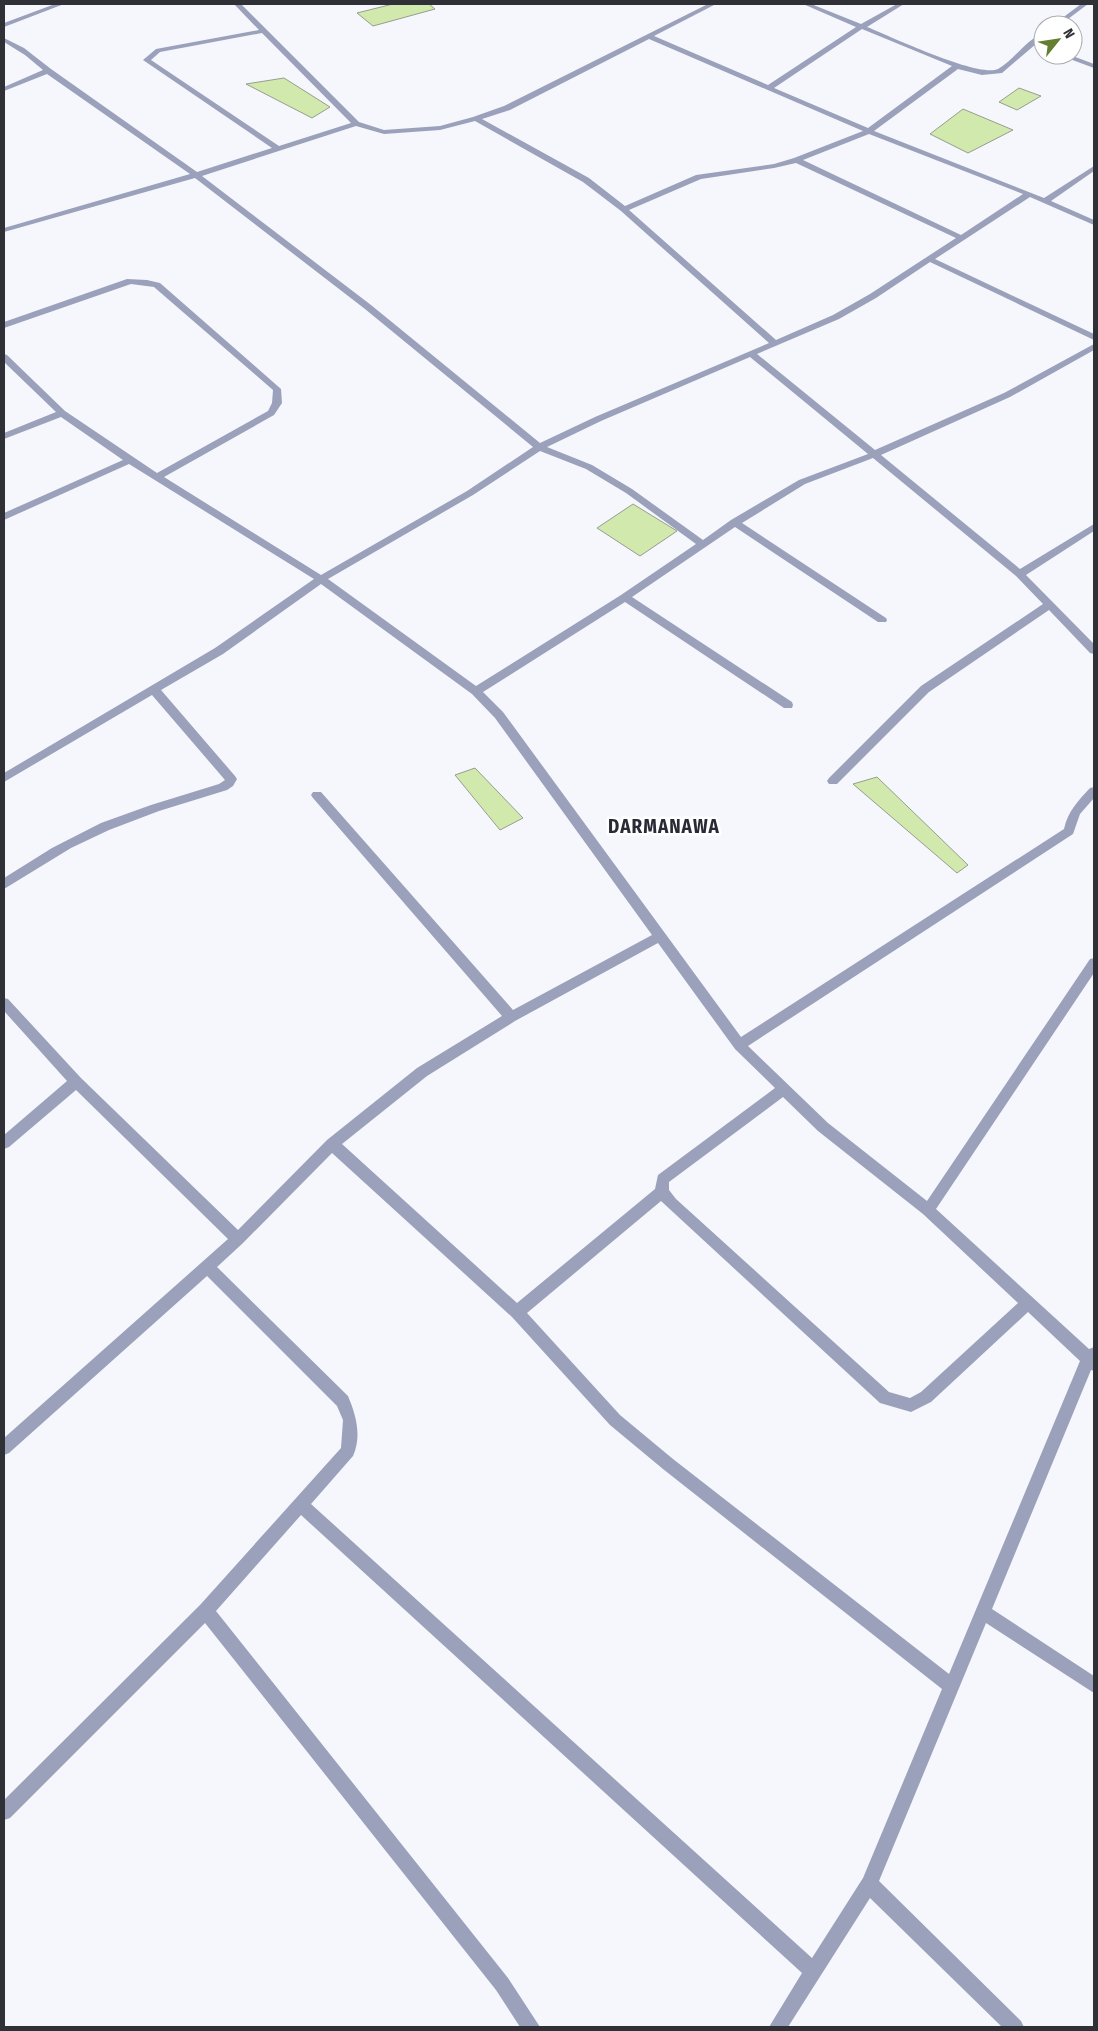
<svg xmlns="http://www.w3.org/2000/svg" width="1098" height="2031" font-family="'Fira Sans Condensed',sans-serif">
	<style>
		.building { fill: #d2e9ae; stroke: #979d8f }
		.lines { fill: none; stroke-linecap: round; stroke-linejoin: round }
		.minor { fill: #9ba1ba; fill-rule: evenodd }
		.labels { text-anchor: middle; stroke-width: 5; stroke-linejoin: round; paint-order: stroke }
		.district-label { font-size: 19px; font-weight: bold; letter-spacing: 1px; fill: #282a35; stroke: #fff }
	</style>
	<rect width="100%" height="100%" fill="#f5f7fd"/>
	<!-- building -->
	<g class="building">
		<polygon points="393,4 429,4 435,9 373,26 357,13"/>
		<polygon points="284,78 330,107 312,118 246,84"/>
		<polygon points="1019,88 1041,96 1017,110 999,102"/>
		<polygon points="963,109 1013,130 968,153 930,134"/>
		<polygon points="633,504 677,531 640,556 597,528"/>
		<polygon points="475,768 523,818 500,830 455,775"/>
		<polygon points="877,777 968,865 957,873 853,784"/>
	</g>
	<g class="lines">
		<!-- minor -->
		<g class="minor">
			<polygon points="55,4 64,4 4,27 4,23"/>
			<path d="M234,4H241L359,122L384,130L440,126L473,117L504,106L708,4H716L654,36L768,85L856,27L803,4H811L861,24L897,4H904L867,27C890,36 978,78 998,69C1014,60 1026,40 1043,33V38L1002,73L982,75L958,69L874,131L1044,198L1094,166V171L1051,201L1094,220V225L1030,197L935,259L1094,334V340L930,262L876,298L839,319L757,354L875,450L1004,393L1094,344V350L1010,397L881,455L1020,569L1094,524V531L1026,575L1094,644V654L1090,653L1049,610L929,692L837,784H829L827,781L829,778L921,686L1043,604L1016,576L873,458L805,484L742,523L886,618L887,620L886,622H878L735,527L632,597L792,702L793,705L792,708H784L625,602L483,692L503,712L741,1037L1064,829C1068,811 1078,801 1090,788L1094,787V798L1080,814L1073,834L748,1046L828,1123L927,1201L1090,959L1094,958V973L936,1209L1089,1349L1094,1347V1371L1091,1370L992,1609L1094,1676V1693L986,1623L879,1881L1021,2021L1024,2027H1002L870,1898L788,2027H769L802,1973L301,1515L216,1611L508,1978L540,2027H520L496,1990L205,1623L10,1818L4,1820V1800L200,1605L341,1448L343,1420L337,1406L207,1276L9,1453L4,1455V1438L228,1239L76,1090L9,1147L4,1149V1135L67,1081L4,1011V998L8,999L81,1078L238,1230L327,1140L417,1068L502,1016L313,798L311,795L313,792H321L513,1010L652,935L495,718L472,694L321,584L223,654L161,690L235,776L237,779L233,786L227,790L159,811L109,830L71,848L4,889V878L52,848L101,823L151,805L219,784L225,780L152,695L4,782V773L215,648L314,579L129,464L4,520V513L123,460L61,417L4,439V433L56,412L4,362V354L7,355L65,411L157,473L268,411L272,403L273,390L154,287L131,284L4,328V322L127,279L147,280L160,283L281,389L282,403L274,415L164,477L321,575L467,491L533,447L365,309L195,178L4,232V228L190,174L47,74L4,91V87L43,70L25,55L4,42V38L24,48L51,69L197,172L272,148L143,60L156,49L259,30ZM862,29L952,66L868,128L774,88ZM262,33L351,123L279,146L151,60L160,52ZM649,39L863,131L794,158L774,164L696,175L625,206L589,178L482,119L510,110ZM475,121L583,182L621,211L769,343L595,417L540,443L371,305L202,176L356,126L384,134L440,130ZM869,134L1023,194L961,235L803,160ZM796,163L956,238L870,294L833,315L776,340L629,210L701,179L774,168ZM750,357L868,454L799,480L731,520L703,540L632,489L592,465L547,447L601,421ZM540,451L586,469L626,493L696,544L621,595L476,686L328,579L473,495ZM658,943L735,1049L775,1088L658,1175L655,1189L517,1303L342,1144L427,1076L515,1021ZM783,1097L818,1131L923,1214L1018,1303L921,1392L910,1398L889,1392L676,1199L669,1190V1182ZM332,1153L512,1317L610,1425L663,1469L942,1689L863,1878L812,1958L311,1504L353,1456C362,1436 356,1415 348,1396L217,1267L243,1243ZM661,1201L880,1403L911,1412L931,1402L1028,1312L1080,1361L949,1674L673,1459L620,1415L527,1313Z"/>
			<polygon points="1081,4 1088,4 1060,25 1053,25"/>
			<polygon points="1059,55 1070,55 1094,64 1094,68"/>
		</g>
	</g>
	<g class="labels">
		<!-- district labels -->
		<g class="district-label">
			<text x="664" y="833">DARMANAWA</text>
		</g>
	</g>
	<!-- border -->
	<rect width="1098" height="2031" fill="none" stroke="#303137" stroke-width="10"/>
	<!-- north arrow -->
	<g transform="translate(1058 40) rotate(60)"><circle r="24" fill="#ffffff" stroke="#acadaf"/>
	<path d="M0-4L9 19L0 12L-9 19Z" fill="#657f32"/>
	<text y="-8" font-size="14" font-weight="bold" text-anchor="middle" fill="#303137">N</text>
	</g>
</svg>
